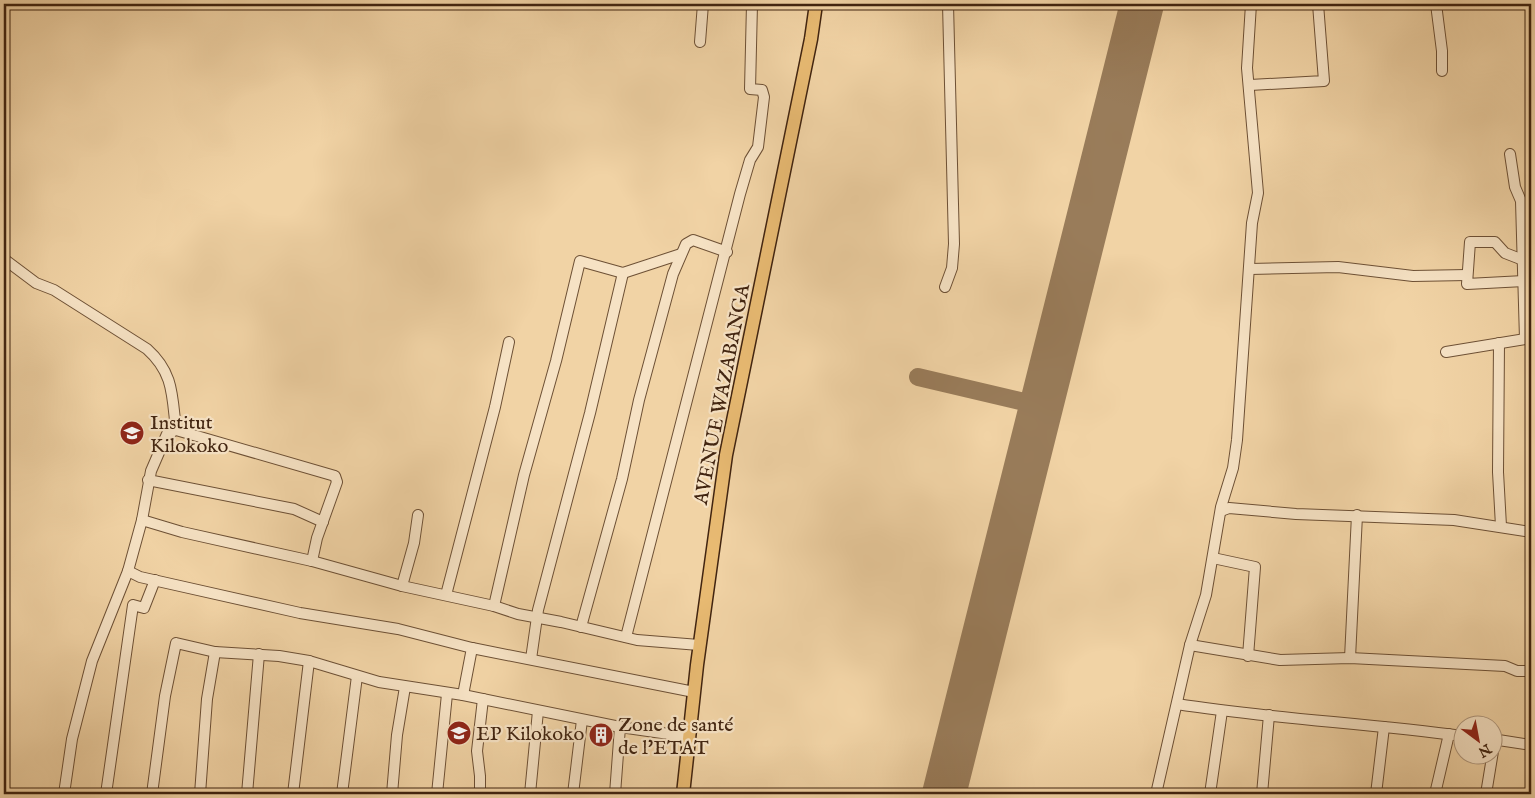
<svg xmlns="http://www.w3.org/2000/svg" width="1535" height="798" font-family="'IM FELL English',serif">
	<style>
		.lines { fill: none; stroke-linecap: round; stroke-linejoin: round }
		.taxiway { stroke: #997c5a; stroke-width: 18 }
		.runway { stroke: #997c5a; stroke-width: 44 }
		.minor-casing { stroke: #6d5035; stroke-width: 12 }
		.major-casing { stroke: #412410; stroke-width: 15 }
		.minor { stroke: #f6e2c4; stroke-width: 10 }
		.major { stroke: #e8ba72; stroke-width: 12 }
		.labels { text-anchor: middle; stroke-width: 4.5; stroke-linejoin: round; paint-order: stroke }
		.street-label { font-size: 20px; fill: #412410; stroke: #f6e2c4 }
		.poi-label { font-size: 20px; fill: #412410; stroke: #f6e2c4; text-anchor: start }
	</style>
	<rect width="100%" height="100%" fill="#f1d3a5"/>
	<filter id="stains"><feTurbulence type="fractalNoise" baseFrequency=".004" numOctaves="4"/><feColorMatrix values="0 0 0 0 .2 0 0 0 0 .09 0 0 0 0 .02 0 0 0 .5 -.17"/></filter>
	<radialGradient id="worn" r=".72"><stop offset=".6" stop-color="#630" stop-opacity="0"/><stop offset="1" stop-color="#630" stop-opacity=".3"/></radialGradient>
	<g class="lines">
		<!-- taxiway -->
		<polyline class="taxiway" points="918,377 1041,406"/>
		<!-- runway -->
		<polyline class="runway" points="944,794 1142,4"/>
		<defs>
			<g id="minor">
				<polyline points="1436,4 1442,51 1442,71"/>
				<polyline points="700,42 703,4"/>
				<polyline points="1250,85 1324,81 1318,4"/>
				<polyline points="1510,154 1515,187 1521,201 1525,339"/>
				<path d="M4,259L36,283L54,290L147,349C174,373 172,396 176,430"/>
				<polyline points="1523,260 1505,253 1495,242 1470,242 1467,284 1524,281"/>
				<polyline points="1250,269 1338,267 1413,276 1467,275"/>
				<polyline points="945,287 952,268 954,244 948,4"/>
				<polyline points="1499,343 1498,472 1501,526"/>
				<polyline points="1446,352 1531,338"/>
				<polyline points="148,480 294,509 323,522"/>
				<polyline points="1221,511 1229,508 1296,514 1454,520 1531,532"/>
				<polyline points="142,520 182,532 312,561 402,586 494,606 518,614 561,622 637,640 699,645"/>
				<polyline points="1213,558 1255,567 1248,656"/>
				<polyline points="128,571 140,577 300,613 398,629 472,648 694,692"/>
				<polyline points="402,586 414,543 418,515"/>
				<polyline points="446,595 495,407 509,342"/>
				<polyline points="494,606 524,475 556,361 580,261 623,273 681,254"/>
				<polyline points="581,627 622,479 639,400 673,274 686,244 693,240 727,252"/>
				<polyline points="626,637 740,194 750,160 758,147 764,97 762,90 750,89 752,4"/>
				<polyline points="1190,645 1280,660 1350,658 1505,666 1517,671 1531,671"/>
				<polyline points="1350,658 1357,515"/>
				<polyline points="531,659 538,610 590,413 623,273"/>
				<polyline points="463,695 472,648"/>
				<path d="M1177,704C1272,719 1368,723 1462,736"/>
				<polyline points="1492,739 1531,745"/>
				<polyline points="64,794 72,739 92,661 128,571 142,520 151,471 167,434 176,430 335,476 337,482 317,538 312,561"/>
				<polyline points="106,794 133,605 144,608 155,580"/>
				<polyline points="152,794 165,696 176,643 215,652 279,656 309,661 379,682 463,695 620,727 690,737"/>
				<polyline points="200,794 207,699 215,652"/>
				<polyline points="247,794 259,654"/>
				<polyline points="293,794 309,661"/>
				<polyline points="342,794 357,676"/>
				<polyline points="392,794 397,735 405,687"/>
				<polyline points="437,794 447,694"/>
				<polyline points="480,794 480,776 477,751 483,699"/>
				<polyline points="530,794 538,711"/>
				<polyline points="573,794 582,720"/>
				<polyline points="615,794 620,727"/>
				<polyline points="1156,794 1190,645 1206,595 1221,507 1233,468 1237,440 1252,223 1258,193 1247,68 1251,4"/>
				<polyline points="1210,794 1222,711"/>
				<polyline points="1262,794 1269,715"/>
				<polyline points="1376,794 1384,727"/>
				<polyline points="1435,794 1449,734"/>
				<polyline points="1486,794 1495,739"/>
			</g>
			<polyline id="major" points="683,794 697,665 726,455 811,39 816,4"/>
		</defs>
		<!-- minor casing -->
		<use href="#minor" class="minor-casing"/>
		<!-- major casing -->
		<use href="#major" class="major-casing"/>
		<!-- minor -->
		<use href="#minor" class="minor"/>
		<!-- major -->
		<use href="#major" class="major"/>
	</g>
	<!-- icons -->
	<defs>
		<symbol id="school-disc" viewBox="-11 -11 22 22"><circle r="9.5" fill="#8f2418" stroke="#f6e2c4"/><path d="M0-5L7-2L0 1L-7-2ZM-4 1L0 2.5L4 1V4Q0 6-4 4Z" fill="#fff"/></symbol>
		<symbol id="building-disc" viewBox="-11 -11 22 22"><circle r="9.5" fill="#8f2418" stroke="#f6e2c4"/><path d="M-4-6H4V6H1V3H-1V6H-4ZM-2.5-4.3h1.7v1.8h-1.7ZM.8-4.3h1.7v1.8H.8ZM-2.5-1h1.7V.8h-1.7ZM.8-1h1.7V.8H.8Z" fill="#fff"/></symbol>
	</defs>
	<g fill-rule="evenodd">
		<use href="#school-disc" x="118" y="419" width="28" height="28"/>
		<use href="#school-disc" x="445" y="719" width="28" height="28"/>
		<use href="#building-disc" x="587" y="721" width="28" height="28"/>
	</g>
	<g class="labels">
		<!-- street labels -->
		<g class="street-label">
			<text transform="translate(721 394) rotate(-79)" y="7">AVENUE WAZABANGA</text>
		</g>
		<!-- poi labels -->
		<g class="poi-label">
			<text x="150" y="429">Institut<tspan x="150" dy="23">Kilokoko</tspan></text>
			<text x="618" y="731">Zone de santé<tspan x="618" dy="23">de l'ETAT</tspan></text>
			<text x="476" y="740">EP Kilokoko</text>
		</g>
	</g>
	<!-- margin -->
	<rect width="1535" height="798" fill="none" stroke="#f1d3a5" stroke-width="20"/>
	<rect x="5" y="5" width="1525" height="788" fill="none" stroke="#412410" stroke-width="2.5"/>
	<rect x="10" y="10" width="1515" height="778" fill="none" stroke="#412410"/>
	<!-- north arrow -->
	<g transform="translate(1478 740) rotate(148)"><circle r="24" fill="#f6e2c4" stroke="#ae967c"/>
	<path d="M0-4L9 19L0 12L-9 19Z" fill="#8f2418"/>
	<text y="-8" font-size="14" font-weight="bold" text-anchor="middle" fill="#412410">N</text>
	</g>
	<rect width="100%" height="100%" filter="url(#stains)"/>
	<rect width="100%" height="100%" fill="url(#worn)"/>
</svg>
